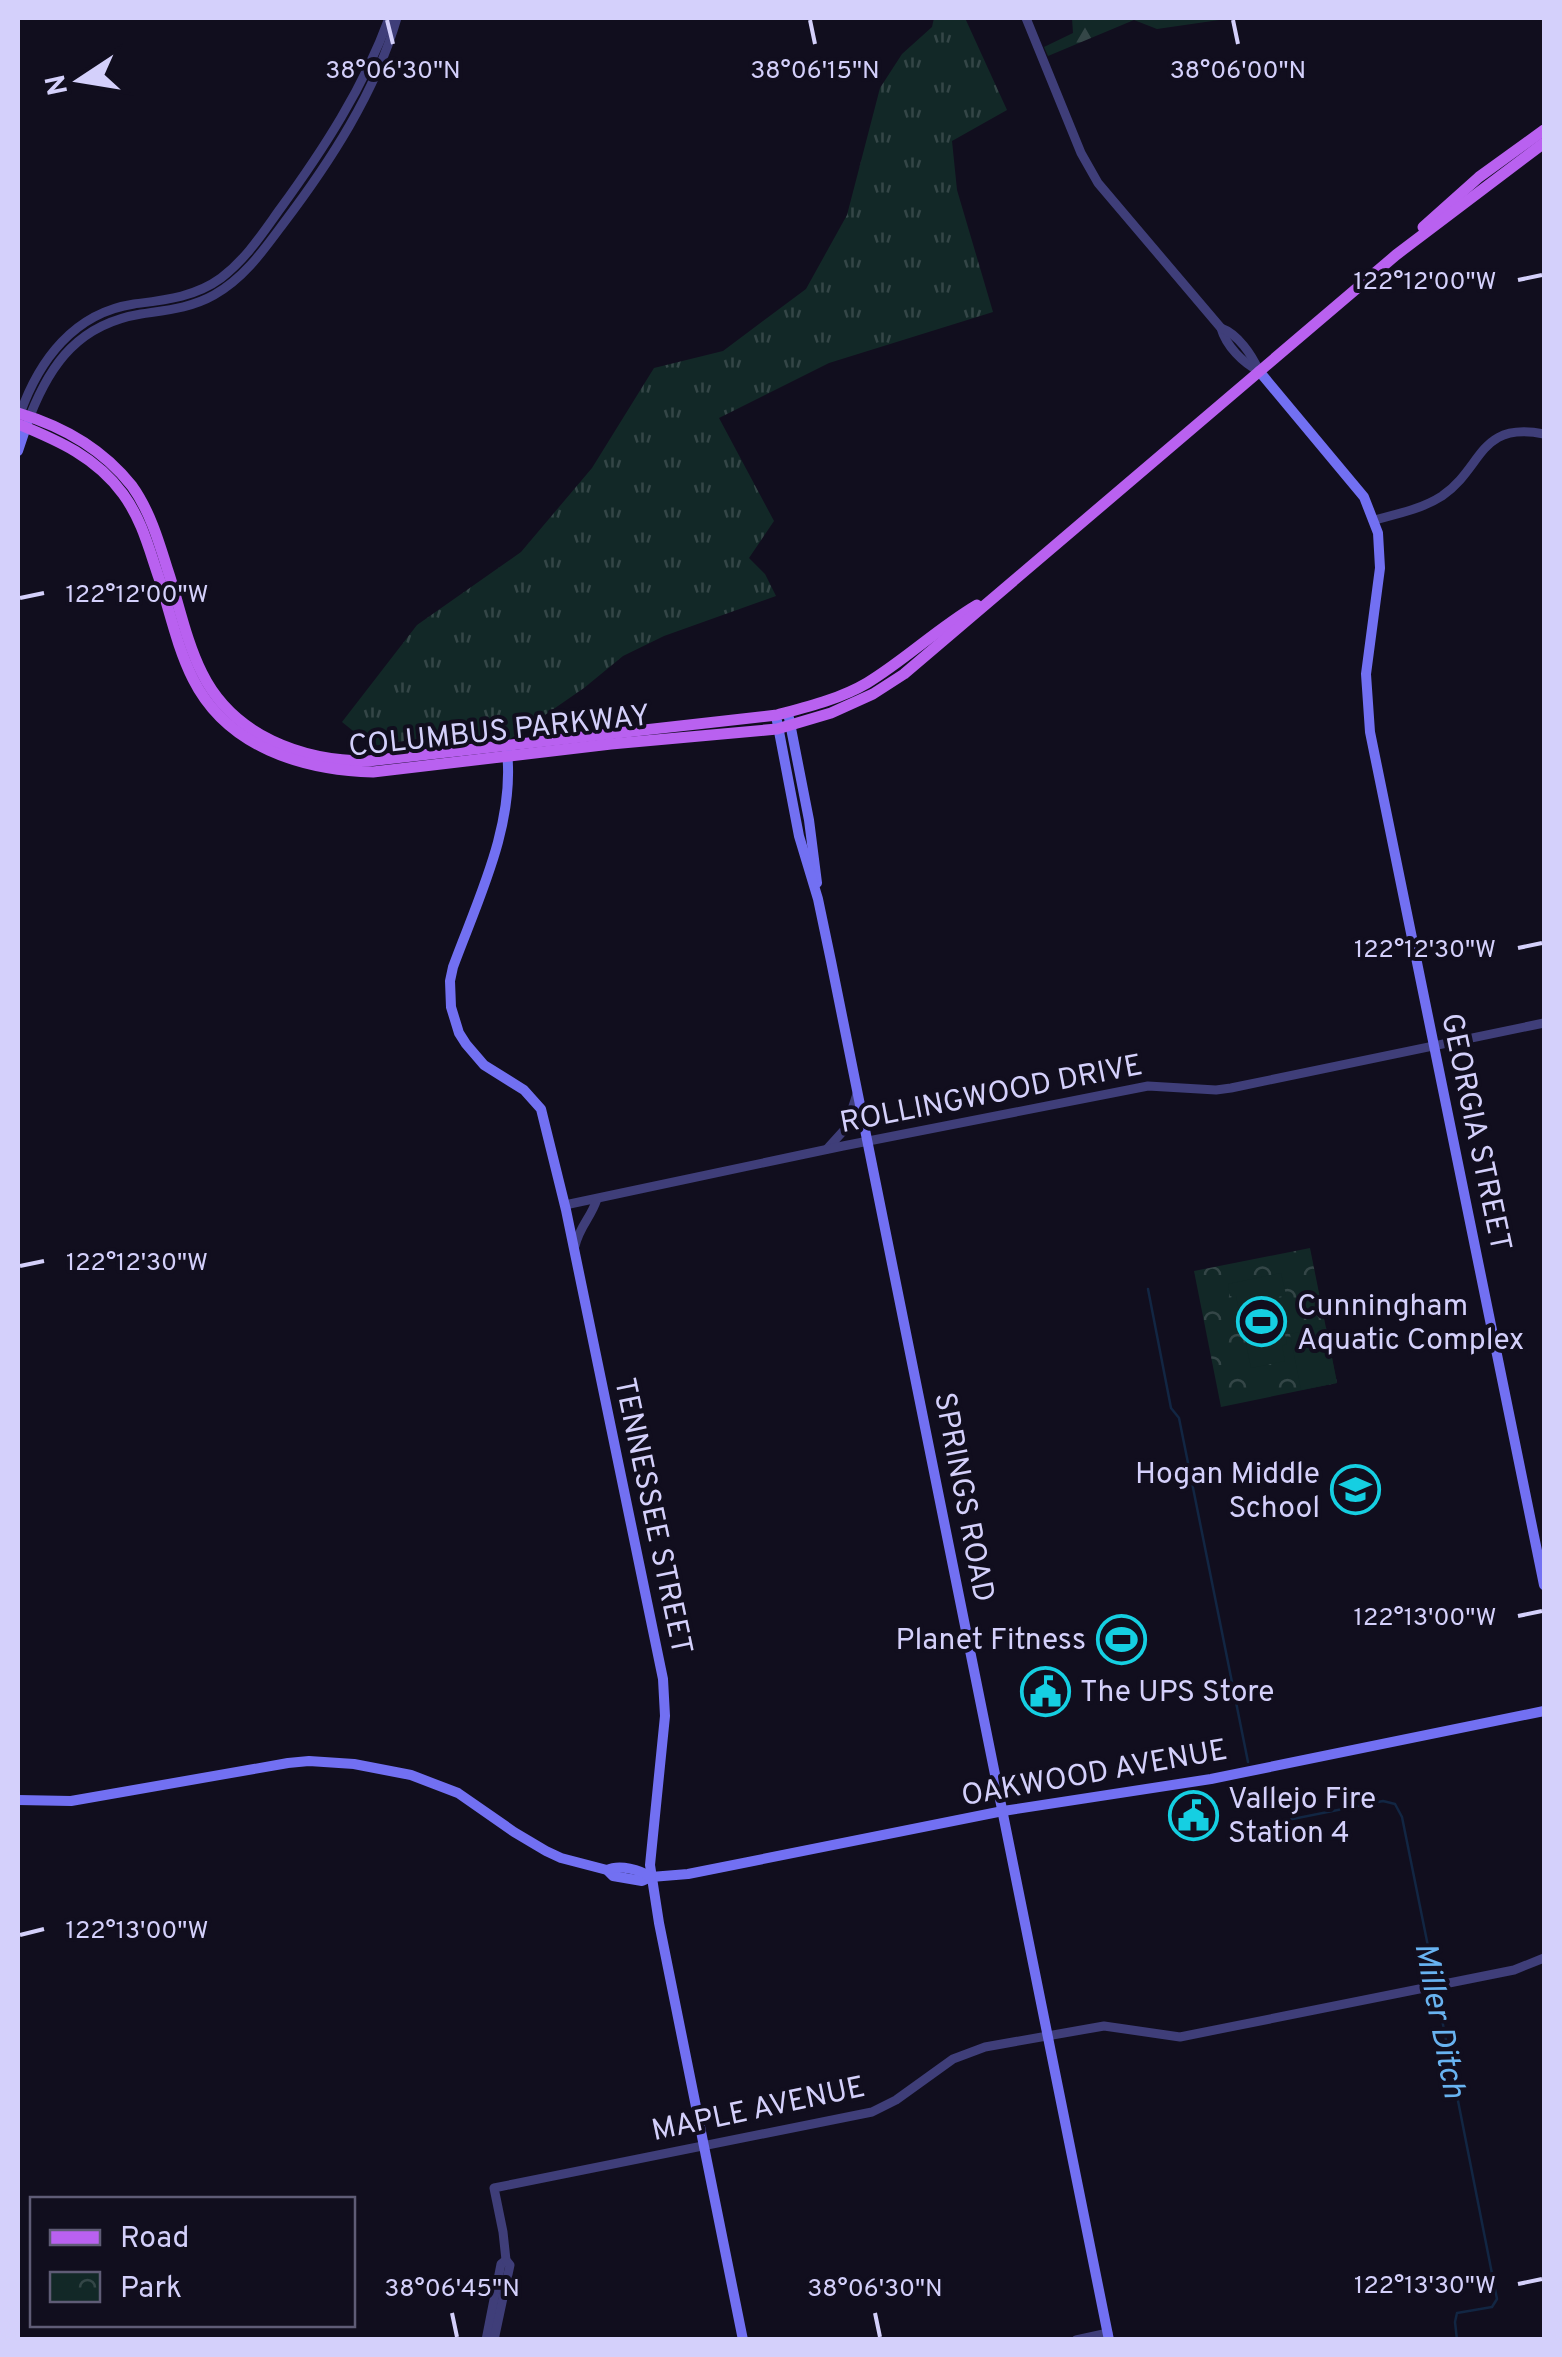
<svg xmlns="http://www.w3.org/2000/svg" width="1562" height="2357" font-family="Overpass,sans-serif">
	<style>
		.grass { fill: url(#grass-tufts) }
		.forest { fill: url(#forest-firs) }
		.park { fill: url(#park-crowns) }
		.pitch { fill: #122827 }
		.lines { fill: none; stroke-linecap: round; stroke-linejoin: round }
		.stream { stroke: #122643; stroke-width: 2.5 }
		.tertiary { stroke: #3f3e79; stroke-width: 9 }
		.secondary { stroke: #7270f2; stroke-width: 10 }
		.primary { stroke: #b961f0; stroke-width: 11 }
		.ticks { fill: none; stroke: #d4d0fb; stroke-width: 4 }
		.labels { text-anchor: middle; stroke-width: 8; stroke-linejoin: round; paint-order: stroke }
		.street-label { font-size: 30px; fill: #d4d0fb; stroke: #110e1e }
		.poi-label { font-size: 30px; fill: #d4d0fb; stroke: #110e1e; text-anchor: start }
		.water-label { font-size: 32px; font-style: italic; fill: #68b3f1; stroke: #110e1e }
		.ticks-label { font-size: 25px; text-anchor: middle; fill: #d4d0fb; stroke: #110e1e; stroke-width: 8; stroke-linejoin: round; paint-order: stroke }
	</style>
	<defs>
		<pattern id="grass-tufts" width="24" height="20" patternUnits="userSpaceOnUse" patternTransform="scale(2.5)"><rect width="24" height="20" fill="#122827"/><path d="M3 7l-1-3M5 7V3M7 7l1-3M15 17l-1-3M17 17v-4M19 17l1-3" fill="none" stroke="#344647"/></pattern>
		<pattern id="forest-firs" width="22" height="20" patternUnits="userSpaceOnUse" patternTransform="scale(2.5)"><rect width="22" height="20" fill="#122827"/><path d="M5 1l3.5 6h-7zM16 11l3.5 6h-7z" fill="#344647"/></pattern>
		<pattern id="park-crowns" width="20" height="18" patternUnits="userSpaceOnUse" patternTransform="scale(2.5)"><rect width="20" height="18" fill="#122827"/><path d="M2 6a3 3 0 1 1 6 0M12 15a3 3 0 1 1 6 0" fill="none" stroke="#344647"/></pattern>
	</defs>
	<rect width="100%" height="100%" fill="#110e1e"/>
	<!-- grass -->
	<polygon class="grass" points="934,18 965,18 1007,110 952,141 957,190 993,312 829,363 719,418 774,521 749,558 765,574 776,596 664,636 623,656 584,688 500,746 449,734 372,746 342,722 417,625 521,552 592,468 654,368 723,351 806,289 847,215 880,88 902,54 932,27"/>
	<!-- forest -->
	<polygon class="forest" points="1072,18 1233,18 1157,29 1134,20 1048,56 1044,47 1073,33"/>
	<!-- park -->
	<polygon class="park" points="1310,1248 1337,1383 1221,1407 1194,1271"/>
	<!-- pitch -->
	<g class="pitch">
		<polygon points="1281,1273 1286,1295 1278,1297 1278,1300 1287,1344 1282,1346 1285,1361 1251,1368 1236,1296 1230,1296 1228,1284"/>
		<polygon points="1326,1327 1337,1383 1301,1390 1290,1334"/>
	</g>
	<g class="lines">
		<!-- stream -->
		<g class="stream">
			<polyline points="1148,1289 1171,1408 1179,1418 1248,1762"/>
			<polyline points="1262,1825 1383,1801 1395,1804 1402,1817 1435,1981"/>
			<polyline points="1436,1989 1497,2299 1492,2307 1457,2313 1455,2322 1457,2340"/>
		</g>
		<!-- tertiary -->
		<g class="tertiary">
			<path d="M1026,18L1081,153L1098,183L1221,328C1226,346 1243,363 1259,371"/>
			<path d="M1221,328C1238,334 1252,355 1259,371"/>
			<path d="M20,414C39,360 74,313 134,304C165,300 195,297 221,278C246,259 262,234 280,209C323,150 364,87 389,18"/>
			<path d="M30,416C51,362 80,324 141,314C167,310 191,308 214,295C244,278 263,251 283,224C330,162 375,93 397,18"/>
			<path d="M1374,520C1397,514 1422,509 1442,496C1484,467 1478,421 1544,434"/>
			<polyline points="827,1149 846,1128 857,1094"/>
			<polyline points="565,1205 843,1146 1148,1086 1216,1090 1231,1088 1544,1023"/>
			<path d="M575,1246C580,1225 591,1218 597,1199"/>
			<polyline points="486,2340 501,2264 506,2260"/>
			<polyline points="494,2340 510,2265 506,2260 503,2232 494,2188 872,2112 896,2100 953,2059 985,2047 1104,2026 1180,2037 1514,1970 1544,1958"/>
			<polyline points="1076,2340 1108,2333"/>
		</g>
		<!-- secondary -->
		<g class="secondary">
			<polyline points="1259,371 1364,497 1378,533 1380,568 1366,674 1370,732 1544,1585"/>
			<polyline points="18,451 27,424"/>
			<polyline points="789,718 809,820 817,883"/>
			<polyline points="777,721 799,836 818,899 831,961 1109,2340"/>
			<path d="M507,752C515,825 478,899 453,967L450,981L451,1007L459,1033L466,1044L484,1065L524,1090L541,1109L566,1210L663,1679L665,1716L650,1865L659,1923L743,2340"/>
			<polyline points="18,1800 71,1801 288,1763 309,1761 354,1764 411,1775 458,1793 514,1832 546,1851 561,1858 607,1870 613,1876 642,1881 651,1877 688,1874 1003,1811 1211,1779 1544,1711"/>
			<path d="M607,1870C620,1864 640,1870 651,1877"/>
		</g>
		<!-- primary -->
		<g class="primary">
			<polyline points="1423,227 1479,177 1544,130"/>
			<path d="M18,413C62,426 103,449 132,486C150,511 159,542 168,571C179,604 186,641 202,673C233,736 302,761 368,761L777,715C807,707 840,699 867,683C905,660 938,628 977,605"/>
			<path d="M18,424C59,441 96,457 123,494C142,520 149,549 159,578C170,612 177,647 193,679C227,747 302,770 373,772L611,744L777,729L831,713L873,694L904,674L1396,255L1544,143"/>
		</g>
	</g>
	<!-- ticks -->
	<path class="ticks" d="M387,20L393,44M810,20L815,44M1233,20L1238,44M1518,280L1542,275M20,598L44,593M1518,948L1542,943M20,1266L44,1261M1518,1616L1542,1611M20,1935L44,1929M1518,2284L1542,2279M452,2313L457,2337M875,2313L880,2337"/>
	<!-- icons -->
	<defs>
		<symbol id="stadium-ring" viewBox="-11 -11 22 22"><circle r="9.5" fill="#110e1e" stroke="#15cfe2" stroke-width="1.5"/><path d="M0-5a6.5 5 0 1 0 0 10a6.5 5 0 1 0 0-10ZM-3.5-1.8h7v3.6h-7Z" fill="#15cfe2"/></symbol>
		<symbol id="school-ring" viewBox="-11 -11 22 22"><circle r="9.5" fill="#110e1e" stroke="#15cfe2" stroke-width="1.5"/><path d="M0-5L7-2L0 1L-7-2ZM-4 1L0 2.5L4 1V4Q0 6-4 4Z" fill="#15cfe2"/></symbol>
		<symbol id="civic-ring" viewBox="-11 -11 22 22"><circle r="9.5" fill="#110e1e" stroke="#15cfe2" stroke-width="1.5"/><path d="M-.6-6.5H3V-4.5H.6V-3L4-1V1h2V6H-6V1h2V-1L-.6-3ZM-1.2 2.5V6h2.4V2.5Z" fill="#15cfe2"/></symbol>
	</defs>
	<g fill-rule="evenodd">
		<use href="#stadium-ring" x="1234" y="1294" width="55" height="55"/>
		<use href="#school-ring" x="1328" y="1462" width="55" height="55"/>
		<use href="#stadium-ring" x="1094" y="1612" width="55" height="55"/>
		<use href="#civic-ring" x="1018" y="1664" width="55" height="55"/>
		<use href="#civic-ring" x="1166" y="1788" width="55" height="55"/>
	</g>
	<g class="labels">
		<!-- street labels -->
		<g class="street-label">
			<text transform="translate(499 730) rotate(-6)" y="10">COLUMBUS PARKWAY</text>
			<text transform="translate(991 1093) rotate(-11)" y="10">ROLLINGWOOD DRIVE</text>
			<text transform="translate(1477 1132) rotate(78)" y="10">GEORGIA STREET</text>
			<text transform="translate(965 1497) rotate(79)" y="10">SPRINGS ROAD</text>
			<text transform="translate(654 1516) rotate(78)" y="10">TENNESSEE STREET</text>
			<text transform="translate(1094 1772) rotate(-10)" y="10">OAKWOOD AVENUE</text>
			<text transform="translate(758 2108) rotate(-12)" y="10">MAPLE AVENUE</text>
		</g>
		<!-- poi labels -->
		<g class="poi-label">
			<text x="1297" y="1315">Cunningham<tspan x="1297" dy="34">Aquatic Complex</tspan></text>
			<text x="1320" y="1483" text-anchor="end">Hogan Middle<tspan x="1320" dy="34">School</tspan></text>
			<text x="1086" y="1649" text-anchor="end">Planet Fitness</text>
			<text x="1080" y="1701">The UPS Store</text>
			<text x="1228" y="1808">Vallejo Fire<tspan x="1228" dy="34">Station 4</tspan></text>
		</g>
		<!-- water labels -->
		<g class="water-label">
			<text transform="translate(1441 2020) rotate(79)" y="11">Miller Ditch</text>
		</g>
	</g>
	<g class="ticks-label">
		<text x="393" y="78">38°06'30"N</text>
		<text x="815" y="78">38°06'15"N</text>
		<text x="1238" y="78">38°06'00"N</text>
		<text x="1425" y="289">122°12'00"W</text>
		<text x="137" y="602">122°12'00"W</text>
		<text x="1425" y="957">122°12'30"W</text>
		<text x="137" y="1270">122°12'30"W</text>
		<text x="1425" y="1625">122°13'00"W</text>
		<text x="137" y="1938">122°13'00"W</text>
		<text x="1425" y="2293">122°13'30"W</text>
		<text x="452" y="2296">38°06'45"N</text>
		<text x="875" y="2296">38°06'30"N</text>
	</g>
	<!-- border -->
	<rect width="1562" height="2357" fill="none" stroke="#d4d0fb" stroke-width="40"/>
	<!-- legend -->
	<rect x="30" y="2197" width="325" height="130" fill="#110e1e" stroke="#5f5c76" stroke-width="2.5"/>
	<rect x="50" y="2230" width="50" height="15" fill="#b961f0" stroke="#5f5c76" stroke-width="2.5"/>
	<text x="120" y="2247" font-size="30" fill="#d4d0fb">Road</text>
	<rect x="50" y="2272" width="50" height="30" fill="url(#park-crowns)" stroke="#5f5c76" stroke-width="2.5"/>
	<text x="120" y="2297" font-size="30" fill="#d4d0fb">Park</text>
	<!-- north arrow -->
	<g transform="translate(80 80) rotate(258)" stroke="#110e1e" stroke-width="8" paint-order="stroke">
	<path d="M0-8L18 38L0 25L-18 38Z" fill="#d4d0fb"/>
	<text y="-15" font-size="28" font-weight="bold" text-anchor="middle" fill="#d4d0fb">N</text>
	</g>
</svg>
